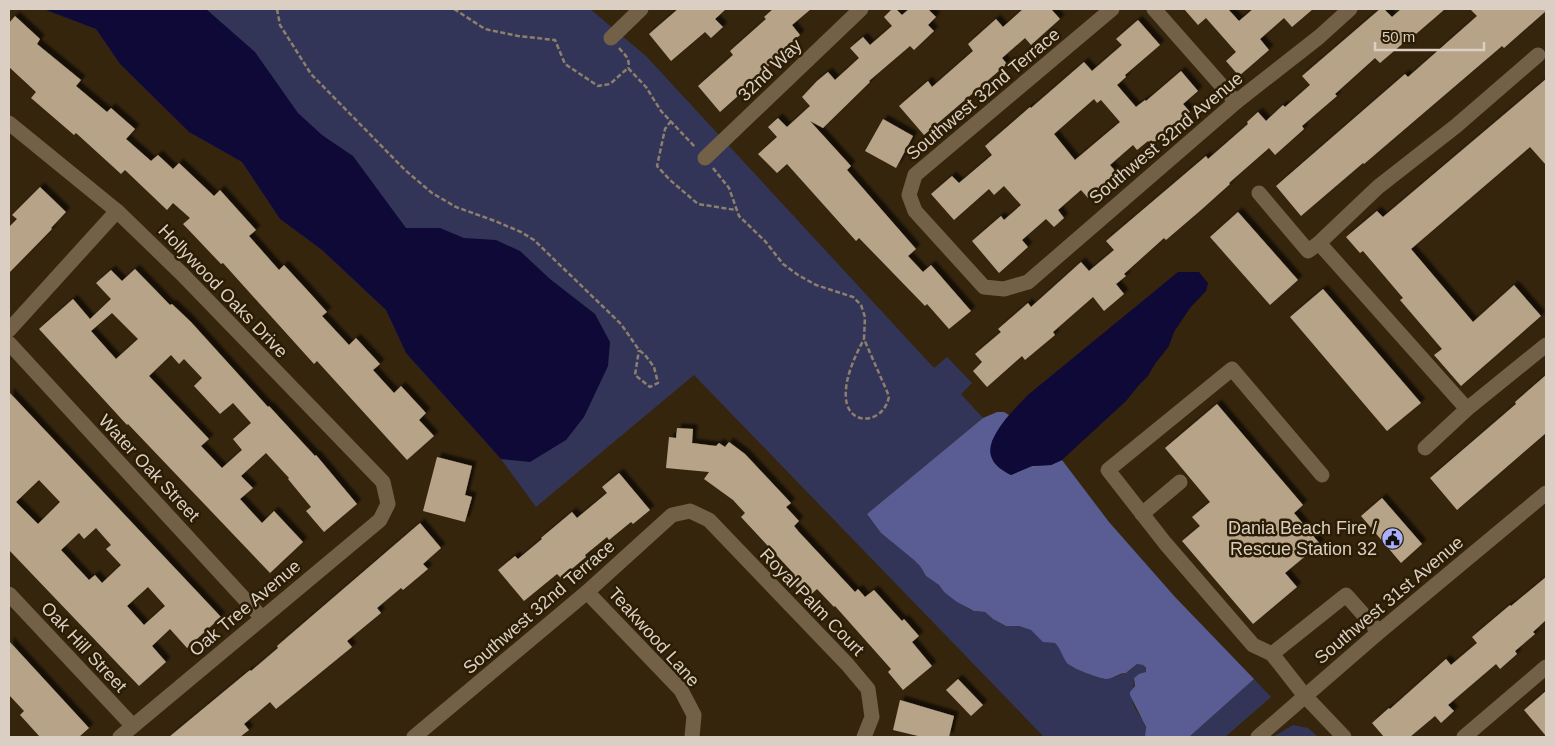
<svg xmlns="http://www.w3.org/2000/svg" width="1555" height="746" font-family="Helvetica,sans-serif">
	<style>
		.green { fill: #333558 }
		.forest { fill: #595d93 }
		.water { fill: #0f0938 }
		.building { fill: #b7a388; fill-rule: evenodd; filter: url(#shadow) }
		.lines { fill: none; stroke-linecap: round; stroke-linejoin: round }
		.path { stroke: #8d7f6d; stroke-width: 2.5; stroke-dasharray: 5 2.5; stroke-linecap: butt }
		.minor { stroke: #726047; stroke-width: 15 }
		.labels { text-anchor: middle; stroke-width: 5; stroke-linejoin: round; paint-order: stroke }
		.street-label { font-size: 18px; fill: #dacfc2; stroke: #2b1c04 }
		.poi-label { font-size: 18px; fill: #dacfc2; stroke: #2b1c04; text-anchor: end }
	</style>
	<defs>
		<filter id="shadow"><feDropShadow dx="4.5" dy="-4.5" stdDeviation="1" flood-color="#0009"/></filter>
	</defs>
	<rect width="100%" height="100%" fill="#36250d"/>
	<!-- green -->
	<g class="green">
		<path d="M43,9H590L646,56L934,368L947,357L972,383L961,394L983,418L867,514L881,533L914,560L920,566L926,576L939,585L944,592L969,609L978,612H985L993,619L1006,626H1019L1031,630L1045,642L1055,643L1060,648L1066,661L1072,667L1103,679L1115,677L1128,672L1137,664L1143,665L1147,671C1144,676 1138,674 1134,678C1134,682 1132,700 1133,703C1137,716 1149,722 1145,737H1044L694,375L536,507L501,459L406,353L386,310L322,250L280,219L242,162L189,132L120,64L96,29Z"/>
		<polygon points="1254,679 1271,697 1225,737 1189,737"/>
		<polygon points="1293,725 1308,728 1318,737 1273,737"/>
	</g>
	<!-- forest -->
	<path class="forest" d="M997,412H1004L1009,415L992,441L1011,475L1032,466L1051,465L1062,460L1109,522L1175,597L1254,679L1189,737H1145L1146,727L1130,695V692L1135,686L1134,678L1139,674L1146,672V668L1143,665L1137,664L1126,673C1119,673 1114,678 1107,679C1100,679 1071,668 1067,663C1062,656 1061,649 1055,643L1043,642L1031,630L1019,626H1006L993,619L985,612L974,611L957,602L944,592L939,585L926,576L920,566L914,560L881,533L867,514L983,418Z"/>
	<!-- water -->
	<g class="water">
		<polygon points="43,9 206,9 255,52 298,113 322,135 353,156 406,228 440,228 464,238 496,240 520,251 550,279 595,314 610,342 608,366 584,417 566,440 530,462 501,459 406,353 386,310 322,250 280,219 242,162 189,132 120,64 96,29"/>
		<path d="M1178,272H1199L1208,283L1206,291L1190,308L1174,332L1169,346L1155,364L1148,376L1139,385L1126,401L1062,460L1051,465L1032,466L1011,475C1003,471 994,466 991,456C985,437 1016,407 1029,394Z"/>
	</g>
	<!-- building -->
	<g class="building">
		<polygon points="678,9 726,9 715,19 723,27 711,38 705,32 671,61 649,34"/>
		<polygon points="773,9 811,9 792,25 800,35 782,51 783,53 747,85 748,87 720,112 698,86 733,55 730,51 766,19 764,17"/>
		<polygon points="892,9 896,9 902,15 909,9 928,9 936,17 928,25 934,31 914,50 910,46 869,81 870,82 823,128 810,121 851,166 847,170 916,249 908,256 923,272 931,265 971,311 949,329 927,304 925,306 859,238 856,241 787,164 777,173 758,154 777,137 768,127 778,118 787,127 810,106 802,97 817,81 828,72 835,80 859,58 850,48 863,37 870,45 892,26 884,17"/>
		<polygon points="1023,9 1051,9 1060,19 1031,45 1025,38 1002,58 1007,64 924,135 899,106 928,81 932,87 973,51 968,44 996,19 1003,27"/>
		<polygon points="1184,9 1228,9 1239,21 1253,9 1313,9 1292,27 1284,18 1260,39 1269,50 1239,76 1226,61 1236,52 1206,18 1198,25"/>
		<polygon points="1380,9 1384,9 1392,17 1401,9 1445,9 1416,34 1415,33 1380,63 1375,58 1335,94 1337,96 1302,126 1304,129 1275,155 1269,148 1229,183 1230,184 1201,210 1166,240 1164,238 1124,274 1126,276 1116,284 1124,294 1104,311 1093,297 1053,332 1055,335 1025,360 1022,356 987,387 973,371 982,362 975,354 1001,332 998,329 1028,303 1031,307 1081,262 1089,271 1114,250 1106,241 1206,156 1208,159 1248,124 1247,122 1258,112 1266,121 1283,105 1285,107 1310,85 1302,76"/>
		<polygon points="1470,9 1546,9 1546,11 1504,48 1502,46 1364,164 1363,163 1301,216 1276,186 1405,74 1408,77 1477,16"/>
		<polygon points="15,16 40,39 37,44 81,80 76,86 107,112 111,108 135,129 126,139 151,161 158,155 173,169 179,163 214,196 220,190 256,230 249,236 279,270 284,265 309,292 327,312 322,316 349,345 356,338 380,364 373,370 394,393 401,386 426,413 419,420 434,436 407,460 317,361 314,364 223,263 221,264 183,224 190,218 173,203 167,210 125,170 121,174 76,133 74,135 31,98 36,92 9,67 9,23"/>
		<path d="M1138,20L1160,45L1125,75L1126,77L1117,85L1136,107L1145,100L1146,101L1181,71L1198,91L1183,104L1190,112L1151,145L1148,141L1137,150L1133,145L1110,165L1117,173L1088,198L1081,190L1058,210L1064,218L1054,227L1046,219L1022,240L1028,247L999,273L972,241L1001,216L1004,220L1021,205L1004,186L994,195L989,189L954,220L931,194L952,176L959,183L992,155L985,146L1030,107L1031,108L1084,62L1092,71L1122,45L1116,39ZM1094,99L1097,103L1101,100L1120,122L1075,160L1054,134Z"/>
		<polygon points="1546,79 1546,165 1530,147 1411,249 1473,322 1514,285 1541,316 1461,386 1434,355 1442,349 1400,300 1403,298 1363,251 1360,253 1346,237 1377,211 1383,217"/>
		<polygon points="883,119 913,136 896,168 865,151"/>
		<polygon points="40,187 66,212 51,228 52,229 9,273 9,227 17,219 12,215"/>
		<polygon points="1238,212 1298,280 1270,305 1210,237"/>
		<path d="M135,269L170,305L172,304L191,322L268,407L269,406L315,456L316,455L357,504L324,532L306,511L311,507L288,479L289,478L266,453L241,476L253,488L240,499L262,523L274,511L303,542L270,573L128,424L127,425L39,329L73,299L90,319L111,299L96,283L111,270L122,281ZM112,313L138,339L116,359L91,331ZM171,355L179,364L184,359L202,378L194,386L220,414L233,403L251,423L233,439L242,450L222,468L201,446L209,439L149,376Z"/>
		<polygon points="1323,289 1421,403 1387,431 1290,317"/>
		<polygon points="1546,375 1546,433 1457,510 1430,478 1516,404 1515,402"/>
		<path d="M9,392L221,617L187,648L170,629L152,646L166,662L139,686L9,550ZM39,480L60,502L38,524L16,502ZM96,528L111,545L106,549L121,565L102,583L95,575L89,580L61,550L79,533L84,539ZM148,587L165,606L144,625L127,606Z"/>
		<polygon points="1217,404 1303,505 1294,513 1320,544 1285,573 1297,587 1253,624 1182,541 1200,526 1192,517 1210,502 1165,448"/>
		<polygon points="677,428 693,429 692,443 716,446 719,443 725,447 729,442 745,454 791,503 786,507 799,521 794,526 799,532 855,592 858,589 865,597 874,590 902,621 904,619 919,636 912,642 932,666 903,690 888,672 891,669 835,606 834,607 817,589 807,598 790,580 795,575 741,517 745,513 733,500 704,479 709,472 666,468 669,437 676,438"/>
		<polygon points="437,457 472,466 465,495 472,497 465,522 423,511"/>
		<polygon points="619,473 650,510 633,524 631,522 609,540 607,537 585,555 586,557 561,578 557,574 524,601 498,570 515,556 518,559 542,539 541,538 572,512 577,518 607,493 602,487"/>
		<polygon points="1382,498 1422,544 1401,563 1361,516"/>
		<polygon points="420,523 441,548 423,564 428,569 403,590 401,588 377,608 381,613 347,641 352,647 276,709 270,702 244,724 249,730 240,737 169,737 250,670 251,671 278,648 277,646"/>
		<polygon points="1546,577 1546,620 1533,632 1535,634 1515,651 1517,654 1500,669 1496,664 1448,705 1454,711 1441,723 1435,716 1410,737 1384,737 1372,723 1389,708 1390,709 1446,659 1451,665 1477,643 1472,637 1510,605 1511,606"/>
		<polygon points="9,641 89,728 79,737 40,737 20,715 24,711 9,695"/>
		<polygon points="958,679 983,705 971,716 946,690"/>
		<polygon points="1546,691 1546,736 1524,710"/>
		<polygon points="900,700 954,716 949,737 922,737 893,730"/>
	</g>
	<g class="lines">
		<!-- path -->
		<g class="path">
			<polyline points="277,9 280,25 311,74 405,170 432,193 456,207 495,221 521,232 534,240 621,324 639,350 645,355 654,367 658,383 650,387 635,375 639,350"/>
			<polyline points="454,9 485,29 518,36 555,40 565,64 598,86 610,84 628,68 646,87 661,111 695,147"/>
			<path d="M619,48C624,54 631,59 628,68"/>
			<polyline points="671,121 665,129 657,166 670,180 698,204 736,210"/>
			<path d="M713,168L729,188L739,216L765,241L783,264L798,275L816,285L853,297L861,305L865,317L864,339L889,396C885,423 849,428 846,399C844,379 855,356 864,339"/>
		</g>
		<!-- minor -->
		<g class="minor">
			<polyline points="1112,9 915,175 909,195 915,211 984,287 1004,289 1028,282 1236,102 1319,37 1350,9"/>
			<polyline points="1154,9 1236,102"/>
			<polyline points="611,38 641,9"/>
			<polyline points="9,123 117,211 182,274 383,482 388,504 380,520 120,737"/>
			<polyline points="705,158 861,9"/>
			<polyline points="1259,193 1308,251 1319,243 1378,187 1456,126 1538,55"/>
			<polyline points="1319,243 1467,409 1425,448"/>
			<polyline points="9,330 117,211"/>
			<polyline points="9,343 262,618"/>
			<polyline points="1467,409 1546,345"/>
			<polyline points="1322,475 1232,369 1108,470 1165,543 1253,645 1272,654 1305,696 1344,737"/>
			<polyline points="1142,514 1180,482"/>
			<polyline points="587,592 681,690 694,715 692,737"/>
			<polyline points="9,594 132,725"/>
			<polyline points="1272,654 1346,595 1379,632"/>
			<polyline points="414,737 587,592 672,515 690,511 709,520 847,664 868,689 872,717 864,737"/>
			<polyline points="1258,737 1379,632 1546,493"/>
			<polyline points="1464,737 1546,667"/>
		</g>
	</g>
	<!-- icons -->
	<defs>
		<symbol id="civic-disc" viewBox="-11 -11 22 22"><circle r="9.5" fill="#aab0fb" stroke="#2b1c04"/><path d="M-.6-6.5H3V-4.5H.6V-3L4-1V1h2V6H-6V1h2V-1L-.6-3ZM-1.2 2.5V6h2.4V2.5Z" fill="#111"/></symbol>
	</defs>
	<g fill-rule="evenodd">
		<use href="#civic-disc" x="1380" y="526" width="25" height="25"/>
	</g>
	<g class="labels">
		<!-- street labels -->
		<g class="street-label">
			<text transform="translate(770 70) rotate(-44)" y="6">32nd Way</text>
			<text transform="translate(983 94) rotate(-40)" y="6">Southwest 32nd Terrace</text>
			<text transform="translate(1166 138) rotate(-40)" y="6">Southwest 32nd Avenue</text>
			<text transform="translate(223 291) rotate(46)" y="6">Hollywood Oaks Drive</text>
			<text transform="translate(149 468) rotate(47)" y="6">Water Oak Street</text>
			<text transform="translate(1389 600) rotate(-40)" y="6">Southwest 31st Avenue</text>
			<text transform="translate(812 602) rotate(46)" y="6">Royal Palm Court</text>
			<text transform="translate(539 607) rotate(-41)" y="6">Southwest 32nd Terrace</text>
			<text transform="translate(245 608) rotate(-40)" y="6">Oak Tree Avenue</text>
			<text transform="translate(654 637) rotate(48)" y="6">Teakwood Lane</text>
			<text transform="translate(84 647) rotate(47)" y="6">Oak Hill Street</text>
		</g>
		<!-- poi labels -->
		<g class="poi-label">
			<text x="1377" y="534">Dania Beach Fire /<tspan x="1377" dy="21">Rescue Station 32</tspan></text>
		</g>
	</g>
	<!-- border -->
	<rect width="1555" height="746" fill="none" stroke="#dacfc2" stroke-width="20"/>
	<!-- scale -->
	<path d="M1375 42v8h109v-8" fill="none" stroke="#dacfc2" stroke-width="2.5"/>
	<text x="1382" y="42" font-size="15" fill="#dacfc2" stroke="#2b1c04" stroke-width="4" paint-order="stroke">50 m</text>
</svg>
